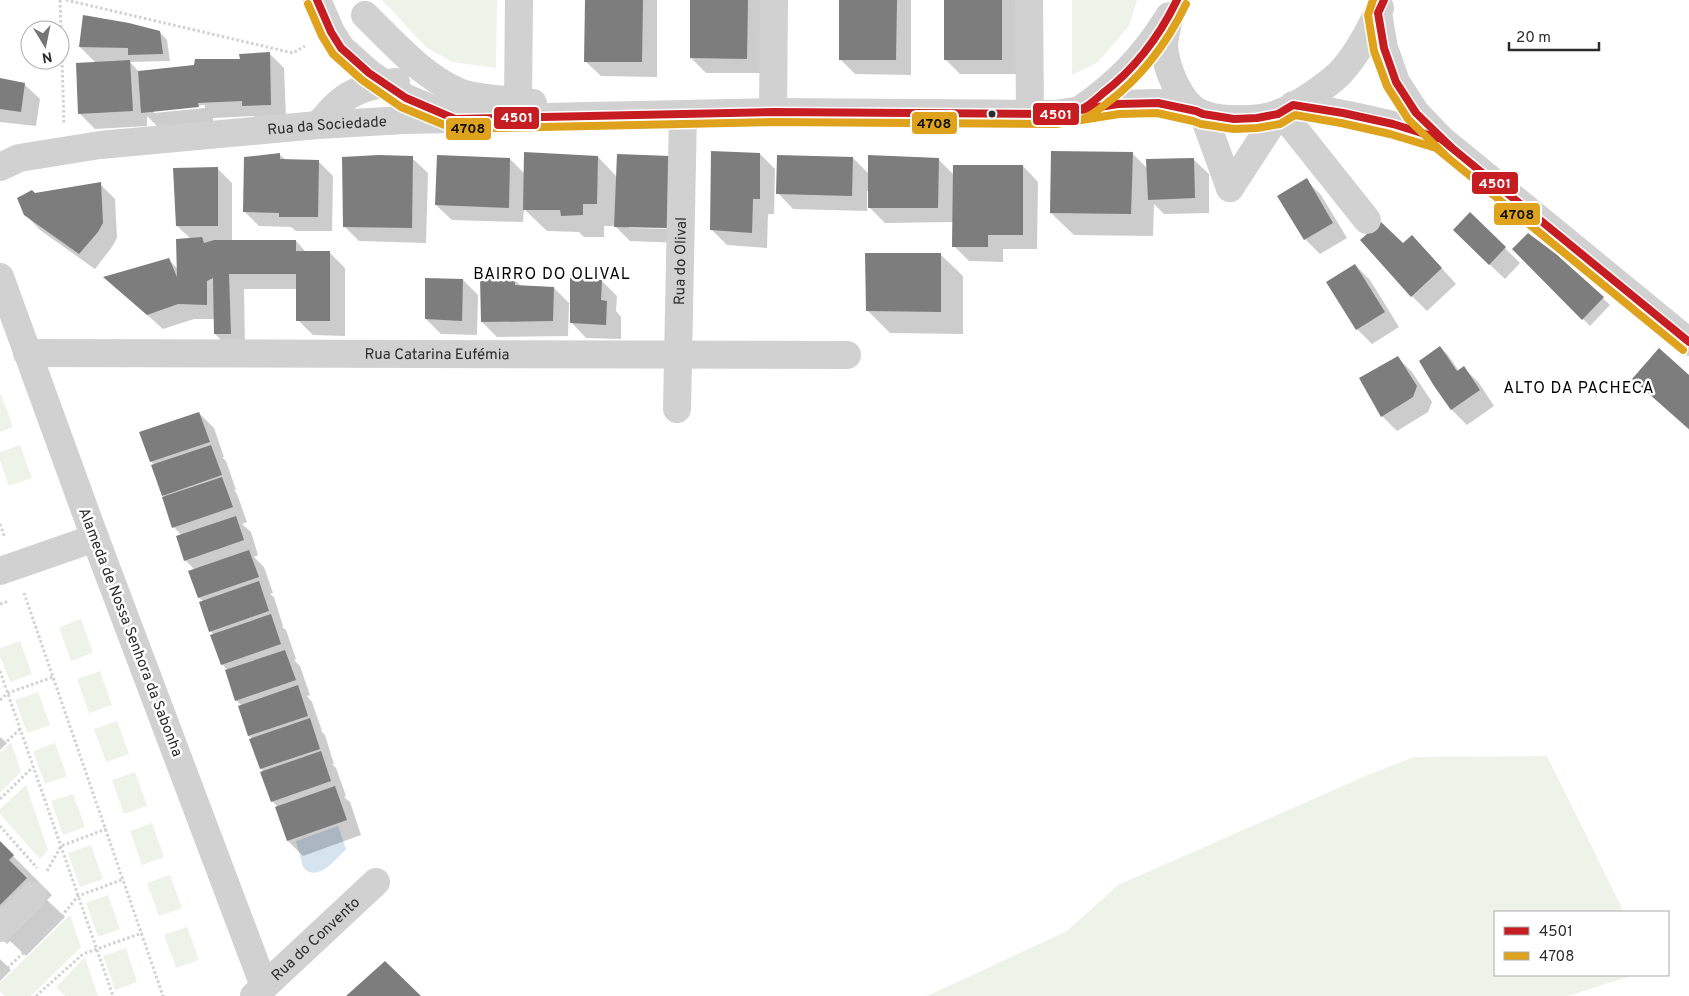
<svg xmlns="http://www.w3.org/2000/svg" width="1689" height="996" font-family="Overpass,sans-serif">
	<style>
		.green { fill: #eef3ea }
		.water { fill: #d6e4f0 }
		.shadow { fill: #0003; fill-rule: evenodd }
		.building { fill: #7d7d7d }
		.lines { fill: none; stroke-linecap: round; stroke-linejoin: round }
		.path { stroke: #d1d1d1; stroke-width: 3; stroke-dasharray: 2.5 2.5; stroke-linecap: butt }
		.minor { stroke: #d1d1d1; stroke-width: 28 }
		.tertiary { stroke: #d1d1d1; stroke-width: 28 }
		.bus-1-casing { stroke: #fff; stroke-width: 11 }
		.bus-2-casing { stroke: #fff; stroke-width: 11 }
		.bus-1 { stroke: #c61d23; stroke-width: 8 }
		.bus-2 { stroke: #dea21d; stroke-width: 8 }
		.bus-dot { fill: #2c2c2c; stroke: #fff; stroke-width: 2 }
		.labels { text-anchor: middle; stroke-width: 5; stroke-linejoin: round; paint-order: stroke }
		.street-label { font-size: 15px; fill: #2c2c2c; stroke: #fff }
		.neighbourhood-label { font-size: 16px; letter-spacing: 1px; fill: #000; stroke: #fff }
		.line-badge { stroke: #fff; stroke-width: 2 }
		.badge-label { font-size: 14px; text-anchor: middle; font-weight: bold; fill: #fff }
		.pale-badge-label { font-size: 14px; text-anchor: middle; font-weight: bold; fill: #111 }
	</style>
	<rect width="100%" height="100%" fill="#fff"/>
	<!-- green -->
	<g class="green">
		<polygon points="382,0 497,0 496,68 452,62 426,47"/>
		<polygon points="1072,0 1137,0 1129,26 1097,63 1072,75"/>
		<polygon points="0,394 1,394 13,427 0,432"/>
		<polygon points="20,445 32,478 9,486 0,461 0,452"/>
		<polygon points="81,619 93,653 71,661 59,627"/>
		<polygon points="20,641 32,674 10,682 0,656 0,648"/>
		<polygon points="100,671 112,705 89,713 77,679"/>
		<polygon points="38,692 50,725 27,733 15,700"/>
		<polygon points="117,721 129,754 106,762 94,729"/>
		<polygon points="11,742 21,772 0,793 0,753"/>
		<polygon points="55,743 67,776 45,784 33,751"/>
		<polygon points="1547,756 1624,912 1495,912 1495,975 1634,975 1568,996 927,996 1067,931 1118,885 1368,775 1414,757"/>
		<polygon points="135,772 147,806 124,814 112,780"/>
		<polygon points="26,785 48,850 40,859 0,814 0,809"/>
		<polygon points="73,794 85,827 63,835 51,801"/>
		<polygon points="152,823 164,857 142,865 130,831"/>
		<polygon points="91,845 103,879 80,887 68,853"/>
		<polygon points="170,875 182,908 159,916 147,883"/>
		<polygon points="108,895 120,929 98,937 86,903"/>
		<polygon points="70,915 81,947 31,996 5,996 0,992 0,983"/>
		<polygon points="187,927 199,960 176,968 164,935"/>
		<polygon points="126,948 137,982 115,990 103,956"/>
		<polygon points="85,957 98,996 65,996 56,987"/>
	</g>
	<!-- water -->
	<path class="water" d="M338,826L346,849C336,859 317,884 303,867L296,841Z"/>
	<!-- shadow -->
	<g class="shadow">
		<polygon points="586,0 657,0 657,77 601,76 585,61"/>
		<polygon points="691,0 762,0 762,73 706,73 691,58"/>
		<polygon points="840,0 911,0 911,75 855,74 840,59"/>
		<polygon points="945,0 1017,0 1017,74 960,74 945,59"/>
		<path d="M160,32L167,40L170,61L130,62L139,72L242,60L269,53L284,68L286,119L258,121L254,116L213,118V122L158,127L147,116V126L95,129L80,114L97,64L80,47ZM205,105V108L154,113V110Z"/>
		<polygon points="0,80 24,84 40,99 36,126 0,122"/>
		<path d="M525,153L598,157L617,177L618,155L669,157L684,172L682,243L630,241L615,226H604V237H584L579,232L547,231L524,209L523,222L452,220L436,205L438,157L510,159L525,174ZM629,226L673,227V229L629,228Z"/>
		<polygon points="1132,153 1148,169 1193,159 1209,174 1209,213 1164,214 1154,204 1153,236 1074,235 1051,213"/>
		<polygon points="760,154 775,169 774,214 768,214 767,248 727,245 712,230"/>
		<polygon points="280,155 286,160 318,161 333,176 332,231 296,231 291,227 259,226 244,211"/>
		<polygon points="412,158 428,173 426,243 359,241 344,226"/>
		<polygon points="853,158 869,174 938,159 954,175 1023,166 1038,182 1037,249 1003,249 1003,262 969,261 954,246 954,222 885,223 870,208 870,191 867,191 867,211 793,209 778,193"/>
		<polygon points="217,168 232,183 232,241 296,241 306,252 330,253 345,268 345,336 313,335 298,320 297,289 244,289 245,349 230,349 215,334 215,319 194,319 163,329 105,277 169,260 178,269 191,239 177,226"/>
		<polygon points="1306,180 1321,195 1347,238 1320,254 1305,239 1279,196"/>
		<polygon points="100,184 115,199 117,238 112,247 95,269 40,230 25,214 34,194"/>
		<polygon points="1470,214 1520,263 1505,279 1469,245"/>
		<polygon points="1403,245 1427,252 1456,284 1427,311 1412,296"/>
		<polygon points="1514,249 1587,283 1610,305 1590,326"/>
		<polygon points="940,254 963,276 963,334 890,333 868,311"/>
		<polygon points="1355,265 1370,280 1399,327 1372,344 1357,329"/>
		<polygon points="514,279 522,287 554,288 570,304 569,304 568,336 497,337 482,322"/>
		<polygon points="463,280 478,295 477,335 441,334 426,319"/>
		<polygon points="602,281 617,296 616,311 621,317 621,339 586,338 571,322"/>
		<polygon points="1440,347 1448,355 1459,371 1464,368 1479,383 1494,406 1467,425 1452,410 1435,385"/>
		<polygon points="1397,357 1412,372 1432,402 1428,412 1397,431 1382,416 1360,379"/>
		<polygon points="1689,377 1689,430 1633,379"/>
		<polygon points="199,413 214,428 224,457 222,457 226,461 236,490 234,490 237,494 247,522 242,524 251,532 258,555 254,557 264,567 273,593 270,594 274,597 283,626 282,627 286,630 296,659 294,660 300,666 310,695 307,696 312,702 322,731 321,731 325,735 334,764 332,764 336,768 346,796 344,797 350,802 361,835 303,856 288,841 276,808 278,807 272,801 264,772 261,769 251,740 253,739 249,736 239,707 242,706 236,700 228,671 222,664 214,635 210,631 203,601 199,598 190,572 195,570 185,560 182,536 174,527 154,465 151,461"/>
		<polygon points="0,737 7,743 0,750"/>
		<polygon points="0,843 52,895 47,900 65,917 26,956 10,941 7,944 0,938"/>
		<polygon points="0,959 11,970 0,981"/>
	</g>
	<!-- building -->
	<g class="building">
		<polygon points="585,0 643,0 642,62 584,62"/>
		<polygon points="690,0 748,0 747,59 690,58"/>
		<polygon points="839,0 897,0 896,60 839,60"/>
		<rect x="944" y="0" width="58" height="60"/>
		<polygon points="83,15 129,23 160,31 163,54 128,55 128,48 79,47"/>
		<polygon points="270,52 271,105 242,106 242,101 198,103 199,107 141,113 138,71 194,65 195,59 240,59 239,54"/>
		<polygon points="130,60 133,111 78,114 76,63"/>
		<polygon points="0,78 25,83 21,112 0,109"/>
		<polygon points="711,151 760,153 760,199 753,199 752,233 710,230"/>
		<polygon points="1051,151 1133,152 1131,214 1050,213"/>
		<polygon points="524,152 598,156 597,204 583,204 583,215 561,216 560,210 523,210"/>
		<polygon points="280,153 280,159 319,160 318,217 279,217 279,213 243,212 244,157"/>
		<polygon points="617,154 670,156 667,228 614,227"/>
		<polygon points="379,155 413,156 412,228 343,227 342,157"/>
		<polygon points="437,155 510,158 509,208 435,205"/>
		<polygon points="777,155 853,157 852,196 776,194"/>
		<polygon points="868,155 939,158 938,208 868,208"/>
		<polygon points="1194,158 1195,198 1148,200 1146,159"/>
		<polygon points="953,165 1023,165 1023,235 988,235 988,247 952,247"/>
		<polygon points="218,167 218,226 176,226 173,168"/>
		<polygon points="1307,178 1333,223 1304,240 1277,196"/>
		<polygon points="101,182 103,223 98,232 79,254 24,215 17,198 32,190 35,193"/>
		<polygon points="1470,212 1506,247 1489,265 1453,230"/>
		<polygon points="1381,222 1403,243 1412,235 1442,268 1411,297 1360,240"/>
		<polygon points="1528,233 1556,254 1604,297 1582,320 1512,249"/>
		<polygon points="202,237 204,243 214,240 296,240 296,251 330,251 330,321 296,321 296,274 229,274 231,334 214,334 213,278 207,281 207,305 178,304 147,315 103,277 169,258 177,277 176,239"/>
		<polygon points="865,253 941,253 941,312 866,311"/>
		<polygon points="1355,264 1385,312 1356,330 1326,282"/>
		<polygon points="480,277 515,278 515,285 554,287 553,321 481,322"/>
		<polygon points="425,278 463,279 462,321 425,319"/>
		<polygon points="570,278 602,280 601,300 607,301 606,325 570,323"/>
		<polygon points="1440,346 1457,371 1464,366 1480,390 1451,410 1434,386 1419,361"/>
		<polygon points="1659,348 1689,375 1689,429 1632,379"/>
		<polygon points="1398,356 1417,386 1413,397 1381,417 1359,378"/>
		<polygon points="199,412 210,442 150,462 139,432"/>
		<polygon points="211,445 222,475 162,496 151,465"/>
		<polygon points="222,477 233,507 172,528 162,497"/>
		<polygon points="236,516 244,540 184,561 176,536"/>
		<polygon points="249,550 259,577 198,598 188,571"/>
		<polygon points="259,581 269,611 209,632 199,602"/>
		<polygon points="271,614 281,644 221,665 210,635"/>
		<polygon points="285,650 296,680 235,701 225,670"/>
		<polygon points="298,685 308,716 248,736 238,706"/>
		<polygon points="310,718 320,749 260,769 249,739"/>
		<polygon points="321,751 331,781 271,802 260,772"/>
		<polygon points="335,786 347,820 287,841 275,807"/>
		<polygon points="0,841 14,855 9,860 27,878 0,905"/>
		<polygon points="385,961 421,996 346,996"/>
	</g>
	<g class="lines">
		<!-- path -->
		<g class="path">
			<polyline points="60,0 64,123"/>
			<polyline points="66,0 293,53 305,46"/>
			<polyline points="0,524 5,538"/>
			<polyline points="24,593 163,996"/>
			<polyline points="0,604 9,601"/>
			<polyline points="0,671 113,996"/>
			<polyline points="0,700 8,693 53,677"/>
			<polyline points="0,748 20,729"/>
			<polyline points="0,799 33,767"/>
			<polyline points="0,826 37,868"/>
			<polyline points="47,871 61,846 106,829"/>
			<polyline points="0,975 61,917 78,896 124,879"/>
			<polyline points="36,996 83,954 142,933"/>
		</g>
		<!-- minor -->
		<g class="minor">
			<polyline points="1029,0 1030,115"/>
			<polyline points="518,100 519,0"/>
			<polyline points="773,112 774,0"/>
			<polyline points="1281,112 1367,220"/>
			<path id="s1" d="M27,353L847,355"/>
			<path id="s2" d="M677,409L683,114"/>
			<polyline points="95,538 264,986"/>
			<polyline points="0,928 33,896"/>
			<path id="s3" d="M254,996L376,882"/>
		</g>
		<!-- tertiary -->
		<g class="tertiary">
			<polyline points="317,0 331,32 341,48 369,73 406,98 447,115"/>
			<polyline points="1378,13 1384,48 1396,82 1416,113 1441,139 1689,342"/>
			<path d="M365,15C393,42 421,75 457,91C475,100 512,99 533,103"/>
			<path d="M1169,16C1168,26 1164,37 1164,46C1166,68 1180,105 1202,114C1220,121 1258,121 1277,114C1293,109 1328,85 1340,73C1357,55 1370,30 1380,8"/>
			<path d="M1293,105C1344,113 1391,123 1440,138"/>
			<path d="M1084,107C1119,82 1143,57 1166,21"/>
			<polyline points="1203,114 1230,188"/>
			<path d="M318,125C325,118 332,108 340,102C355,89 376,84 396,82"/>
			<path id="s4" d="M0,167L19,158L100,145L318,125L404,120L773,112L1056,114L1118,104L1158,103L1196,111"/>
			<polyline points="1230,188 1278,114"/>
			<polyline points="0,277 95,538 0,571"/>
		</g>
		<defs>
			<g id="bus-1">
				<polyline points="317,0 331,32 341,48 369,73 406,98 455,119 773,112 1056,114 1118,104 1158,103 1196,111 1203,114 1234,119 1257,118 1278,114 1293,105 1343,113 1393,124 1441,139 1689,342"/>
				<polyline points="1384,0 1378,13 1384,48 1396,82 1416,113 1451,147"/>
				<path d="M1072,112C1084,110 1093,102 1102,94C1135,69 1159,37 1177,0"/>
			</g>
			<g id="bus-2">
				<polyline points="1373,0 1368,15 1374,51 1387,86 1408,119 1444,154"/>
				<polyline points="308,4 322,36 333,54 362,80 401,107 454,129 773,122 1056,124 1119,114 1157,113 1193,121 1201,124 1234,129 1257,128 1280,124 1295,115 1341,123 1390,134 1436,148 1683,350"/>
				<path d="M1074,122C1087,119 1097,111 1107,103C1142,77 1167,43 1186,4"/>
			</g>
		</defs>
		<!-- bus-1 casing -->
		<use href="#bus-1" class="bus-1-casing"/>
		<!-- bus-2 casing -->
		<use href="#bus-2" class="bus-2-casing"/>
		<!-- bus-1 -->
		<use href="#bus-1" class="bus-1"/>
		<!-- bus-2 -->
		<use href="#bus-2" class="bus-2"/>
	</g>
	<!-- markers -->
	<circle class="bus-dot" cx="992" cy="114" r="4.5"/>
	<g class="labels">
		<!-- street labels -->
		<g class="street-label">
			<text dy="5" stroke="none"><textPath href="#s4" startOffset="331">Rua da Sociedade</textPath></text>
			<text dy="5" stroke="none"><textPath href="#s2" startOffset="148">Rua do Olival</textPath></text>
			<text dy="5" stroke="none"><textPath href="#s1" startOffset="410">Rua Catarina Eufémia</textPath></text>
			<text transform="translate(131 632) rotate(69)" y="5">Alameda de Nossa Senhora da Sabonha</text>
			<text dy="5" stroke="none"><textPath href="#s3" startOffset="84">Rua do Convento</textPath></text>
		</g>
		<!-- neighbourhood labels -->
		<g class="neighbourhood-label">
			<text x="552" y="279">BAIRRO DO OLIVAL</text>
			<text x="1579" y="393">ALTO DA PACHECA</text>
		</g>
	</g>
	<g class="line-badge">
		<rect x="1032" y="102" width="48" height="24" rx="5" fill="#c61d23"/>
		<rect x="493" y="106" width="47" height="24" rx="5" fill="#c61d23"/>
		<rect x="911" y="111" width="47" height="24" rx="5" fill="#dea21d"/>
		<rect x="445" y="117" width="47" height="24" rx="5" fill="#dea21d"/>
		<rect x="1471" y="171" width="48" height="24" rx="5" fill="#c61d23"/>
		<rect x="1493" y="202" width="48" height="24" rx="5" fill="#dea21d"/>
	</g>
	<g class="badge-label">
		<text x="1056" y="119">4501</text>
		<text x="517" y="122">4501</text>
		<text x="1495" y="188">4501</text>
	</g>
	<g class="pale-badge-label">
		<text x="934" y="128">4708</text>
		<text x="468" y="133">4708</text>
		<text x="1517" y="219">4708</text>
	</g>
	<!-- legend -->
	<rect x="1494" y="911" width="175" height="65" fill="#ffffff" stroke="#ababab"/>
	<rect x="1504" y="927" width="25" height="8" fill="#c61d23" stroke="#ababab"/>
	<text x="1539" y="936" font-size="15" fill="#2c2c2c">4501</text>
	<rect x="1504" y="952" width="25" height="8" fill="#dea21d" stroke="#ababab"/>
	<text x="1539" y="961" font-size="15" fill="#2c2c2c">4708</text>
	<!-- north arrow -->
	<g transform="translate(45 45) rotate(170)"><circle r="24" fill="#ffffff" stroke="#ababab"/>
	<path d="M0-4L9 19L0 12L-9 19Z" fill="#767676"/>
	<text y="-8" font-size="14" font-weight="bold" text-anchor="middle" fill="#2c2c2c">N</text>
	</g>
	<!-- scale -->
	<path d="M1509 42v8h90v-8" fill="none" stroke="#2c2c2c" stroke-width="2.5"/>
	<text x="1516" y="42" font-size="15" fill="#2c2c2c" stroke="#ffffff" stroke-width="4" paint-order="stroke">20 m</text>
</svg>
